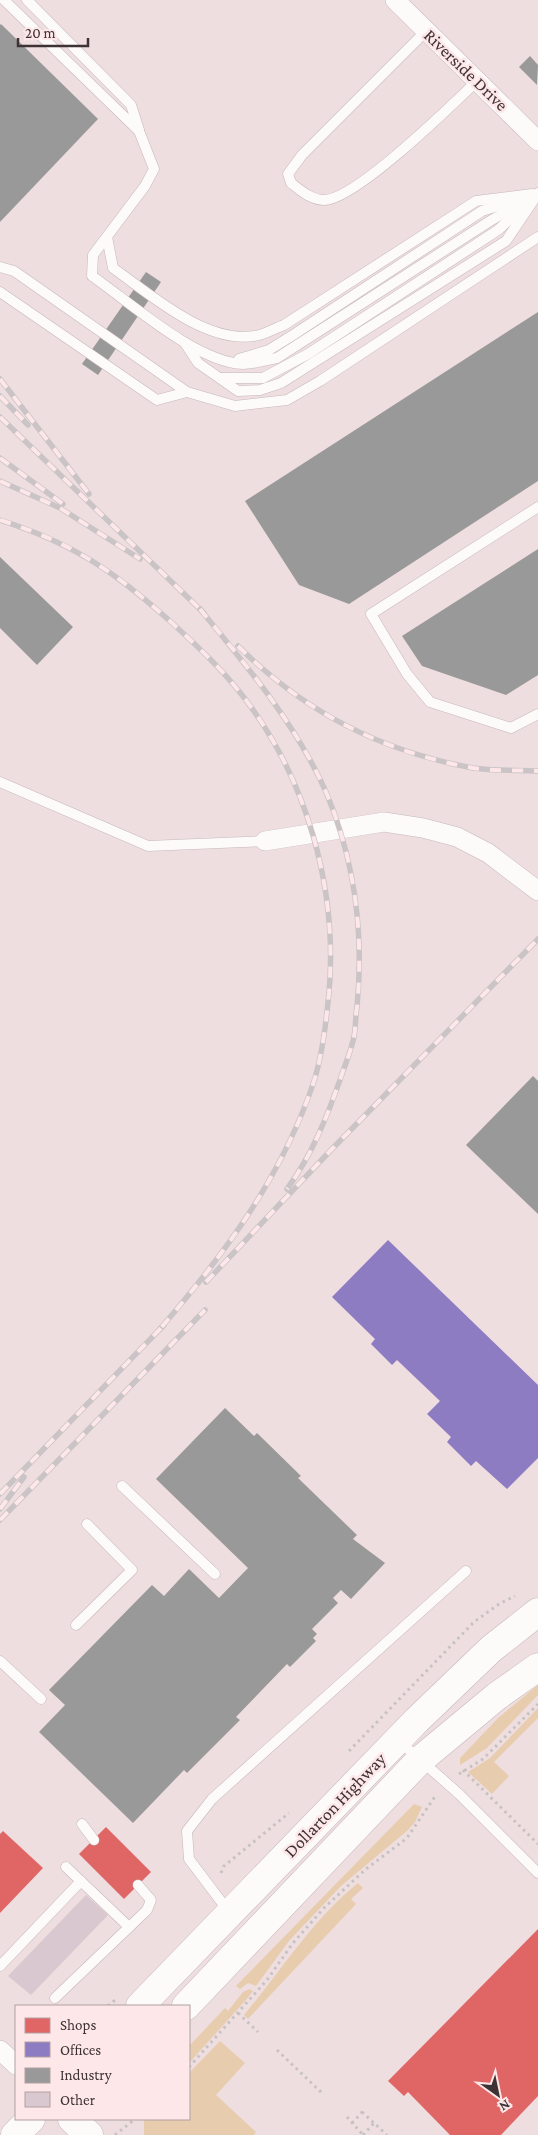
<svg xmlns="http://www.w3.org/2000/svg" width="538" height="2135" font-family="'Crimson Pro',serif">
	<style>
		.green { fill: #e8ccae }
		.shops { fill: #e06666 }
		.offices { fill: #8e7cc3 }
		.industry { fill: #999 }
		.building { fill: #dac8d0 }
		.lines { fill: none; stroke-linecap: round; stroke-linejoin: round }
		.lane-casing { stroke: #c5b8ba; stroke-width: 11 }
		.street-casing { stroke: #c5b8ba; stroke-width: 20 }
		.secondary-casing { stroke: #c5b8ba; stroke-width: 29 }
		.path { stroke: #c7c2c2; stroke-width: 3; stroke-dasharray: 2.5 4; stroke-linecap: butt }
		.lane { stroke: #fdfafa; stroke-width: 10 }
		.street { stroke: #fdfafa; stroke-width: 19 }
		.secondary { stroke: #fdfafa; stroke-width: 28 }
		.rail-casing { stroke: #cac4c6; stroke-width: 5.5 }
		.rail { stroke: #fee7e9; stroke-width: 4; stroke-dasharray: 11; stroke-linecap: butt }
		.labels { text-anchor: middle; stroke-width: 5; stroke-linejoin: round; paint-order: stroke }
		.street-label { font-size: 18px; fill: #3e3334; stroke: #fee7e9 }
	</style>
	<rect width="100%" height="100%" fill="#efdee0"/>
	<!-- green -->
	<g class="green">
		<polygon points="538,1685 538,1695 487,1748 460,1765 460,1758 498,1718"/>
		<polygon points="538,1708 538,1718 494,1762 509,1776 492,1794 468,1772 490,1758"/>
		<polygon points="414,1804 422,1807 415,1822 408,1830 341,1886 289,1941 256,1986 248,1983 240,1989 236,1986"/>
		<path d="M358,1883L363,1888L351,1899L356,1904L248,2019L244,2015C282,1970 312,1920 358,1883Z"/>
		<polygon points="249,1989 253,1991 245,2001 189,2063 189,2046 225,2008 228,2011 243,1992"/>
		<polygon points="220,2041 245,2063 216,2095 256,2132 254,2135 144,2135 144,2121 146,2119 189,2119 189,2073"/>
	</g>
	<!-- shops -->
	<g class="shops">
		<polygon points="106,1827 151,1872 124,1899 79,1854"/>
		<polygon points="3,1831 43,1868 0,1913 0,1834"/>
		<polygon points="538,1929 538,2096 501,2135 450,2135 408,2092 404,2096 388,2081"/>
	</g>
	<!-- offices -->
	<polygon class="offices" points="388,1240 538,1385 538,1458 507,1489 476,1461 471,1466 447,1442 451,1437 427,1414 440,1401 397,1360 392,1365 371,1344 375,1339 332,1297"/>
	<!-- industry -->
	<g class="industry">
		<polygon points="1,24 98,119 0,222 0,25"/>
		<polygon points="530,56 538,65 537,85 519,67"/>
		<polygon points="146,272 161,282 98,375 82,364"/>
		<polygon points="538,312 538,481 349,604 299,585 245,501"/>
		<polygon points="538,549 538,675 506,695 422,666 402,636"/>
		<polygon points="0,557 73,627 37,665 0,628"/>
		<polygon points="533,1076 538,1081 538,1214 466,1145"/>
		<polygon points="225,1408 254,1436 257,1433 301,1476 298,1478 357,1535 353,1539 385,1563 351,1599 341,1590 333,1598 338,1603 312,1629 317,1634 313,1638 316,1641 290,1667 287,1664 236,1717 240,1720 187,1773 184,1770 133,1823 39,1732 65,1705 49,1690 152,1585 164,1596 189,1569 219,1598 248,1568 156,1479"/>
	</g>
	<!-- building -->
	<polygon class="building" points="86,1895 108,1915 31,1995 8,1976"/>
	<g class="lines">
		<defs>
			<g id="lane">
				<path d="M4,0L139,131L154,169L145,186L93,255L92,276C131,303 196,362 243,364C254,364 267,360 277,358L490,221L538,193"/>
				<polyline points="27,0 131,105 139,130"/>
				<path d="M426,31L302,155L288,174L291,183C300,190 311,200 324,200C355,200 452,105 477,81"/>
				<path d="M107,237L113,268C151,295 209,347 259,335C267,333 276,328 284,325L476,201L532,194"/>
				<polyline points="0,267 14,271 187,392 235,406 287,400 320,381 538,237"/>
				<polyline points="0,292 157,400 187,392"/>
				<polyline points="185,343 198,363 238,391 260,390 281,383 506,241 537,195"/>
				<polyline points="239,359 269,350 293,335 482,211 513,201"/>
				<polyline points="220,378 263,378 308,354 498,230 525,205"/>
				<polyline points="538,507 371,614 407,674 430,702 511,728 538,714"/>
				<polyline points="0,782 148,846 265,841"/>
				<polyline points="122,1486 215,1574"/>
				<polyline points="76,1625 132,1570 87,1524"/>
				<polyline points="0,1661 41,1699"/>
				<polyline points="399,1741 459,1794 538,1873"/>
				<polyline points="82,1824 94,1840"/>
				<polyline points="66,1867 128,1926"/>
				<polyline points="229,1912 189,1859 187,1831 212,1799 466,1571"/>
				<polyline points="0,1966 81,1881"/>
				<polyline points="55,1998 147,1910 151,1900 138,1885"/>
			</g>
			<g id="street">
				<polyline points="395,0 538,141"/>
				<polyline points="265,841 384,822 423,828 457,837 488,853 538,891"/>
				<polyline points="0,2050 16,2065"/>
			</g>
			<g id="secondary">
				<polyline points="140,2006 417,1720 491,1649 538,1612"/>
				<polyline points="186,2006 420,1760 497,1696 538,1667"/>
				<polyline points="72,2119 89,2135"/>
				<polyline points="15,2135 31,2119"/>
			</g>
		</defs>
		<!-- lane casing -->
		<use href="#lane" class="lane-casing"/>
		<!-- street casing -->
		<use href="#street" class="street-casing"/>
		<!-- secondary casing -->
		<use href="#secondary" class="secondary-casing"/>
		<!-- path -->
		<g class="path">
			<polyline points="349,1751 474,1622 499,1604 515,1596"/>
			<polyline points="463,1770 538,1844"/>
			<polyline points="459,1774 483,1759 538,1704"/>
			<polyline points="221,1873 224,1866 289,1813"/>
			<polyline points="108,2006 115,2000"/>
			<polyline points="238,2013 258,2032"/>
			<polyline points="277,2050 324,2095"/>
			<polyline points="189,2067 267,1980 293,1943 324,1908 366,1869 407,1838 436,1795"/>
			<polyline points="362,2112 387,2135"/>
			<polyline points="347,2117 363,2135"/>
			<polyline points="352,2123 365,2109"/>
			<polyline points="115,2135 135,2119"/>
			<polyline points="363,2135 374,2123"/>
		</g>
		<!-- lane -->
		<use href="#lane" class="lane"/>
		<!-- street -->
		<use href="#street" class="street"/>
		<!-- secondary -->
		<use href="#secondary" class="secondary"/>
		<defs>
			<g id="rail">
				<polyline points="0,379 89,494"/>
				<polyline points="0,396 28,425"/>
				<polyline points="0,417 204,613"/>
				<polyline points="0,458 63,504"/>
				<polyline points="0,481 60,508 140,559"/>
				<path d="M0,520C73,543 115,572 171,622C196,645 221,668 242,695C307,778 338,889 329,993C326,1022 323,1050 315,1078C284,1174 225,1254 159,1330"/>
				<path d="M200,609C246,665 296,724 326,792C355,861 364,934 357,1007C355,1018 356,1031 353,1041C350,1053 345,1065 341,1077C327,1117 312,1155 287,1189"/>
				<path d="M238,646C305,712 380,751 473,768C494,771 517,770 538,771"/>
				<polyline points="206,1282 332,1149 538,939"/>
				<polyline points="0,1494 164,1325"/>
				<polyline points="0,1509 24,1477"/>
				<polyline points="0,1520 205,1310"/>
			</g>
		</defs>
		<!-- rail casing -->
		<use href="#rail" class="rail-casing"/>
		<!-- rail -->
		<use href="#rail" class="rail"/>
	</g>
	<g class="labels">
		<!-- street labels -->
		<g class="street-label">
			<text transform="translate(466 70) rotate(44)" y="6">Riverside Drive</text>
			<text transform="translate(335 1805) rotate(-46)" y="6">Dollarton Highway</text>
		</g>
	</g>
	<!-- legend -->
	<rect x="15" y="2005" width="175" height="115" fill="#fee7e9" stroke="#b19fa1"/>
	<rect x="25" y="2018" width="25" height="15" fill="#e06666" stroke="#b19fa1"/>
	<text x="60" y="2030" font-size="15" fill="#3e3334">Shops</text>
	<rect x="25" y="2042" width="25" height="15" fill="#8e7cc3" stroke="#b19fa1"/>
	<text x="60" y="2055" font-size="15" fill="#3e3334">Offices</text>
	<rect x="25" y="2068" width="25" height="15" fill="#999999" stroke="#b19fa1"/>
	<text x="60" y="2080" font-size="15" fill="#3e3334">Industry</text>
	<rect x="25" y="2092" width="25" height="15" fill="#dac8d0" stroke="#b19fa1"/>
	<text x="60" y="2105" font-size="15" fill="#3e3334">Other</text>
	<!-- north arrow -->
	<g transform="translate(498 2095) rotate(147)" stroke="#fee7e9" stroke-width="4" paint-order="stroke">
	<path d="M0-4L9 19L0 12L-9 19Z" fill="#3e3334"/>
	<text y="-8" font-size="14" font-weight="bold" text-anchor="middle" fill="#3e3334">N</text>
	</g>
	<!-- scale -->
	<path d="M18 38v8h70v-8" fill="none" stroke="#3e3334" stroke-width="2.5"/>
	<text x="25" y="38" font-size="15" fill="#3e3334" stroke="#fee7e9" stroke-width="4" paint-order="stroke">20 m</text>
</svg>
